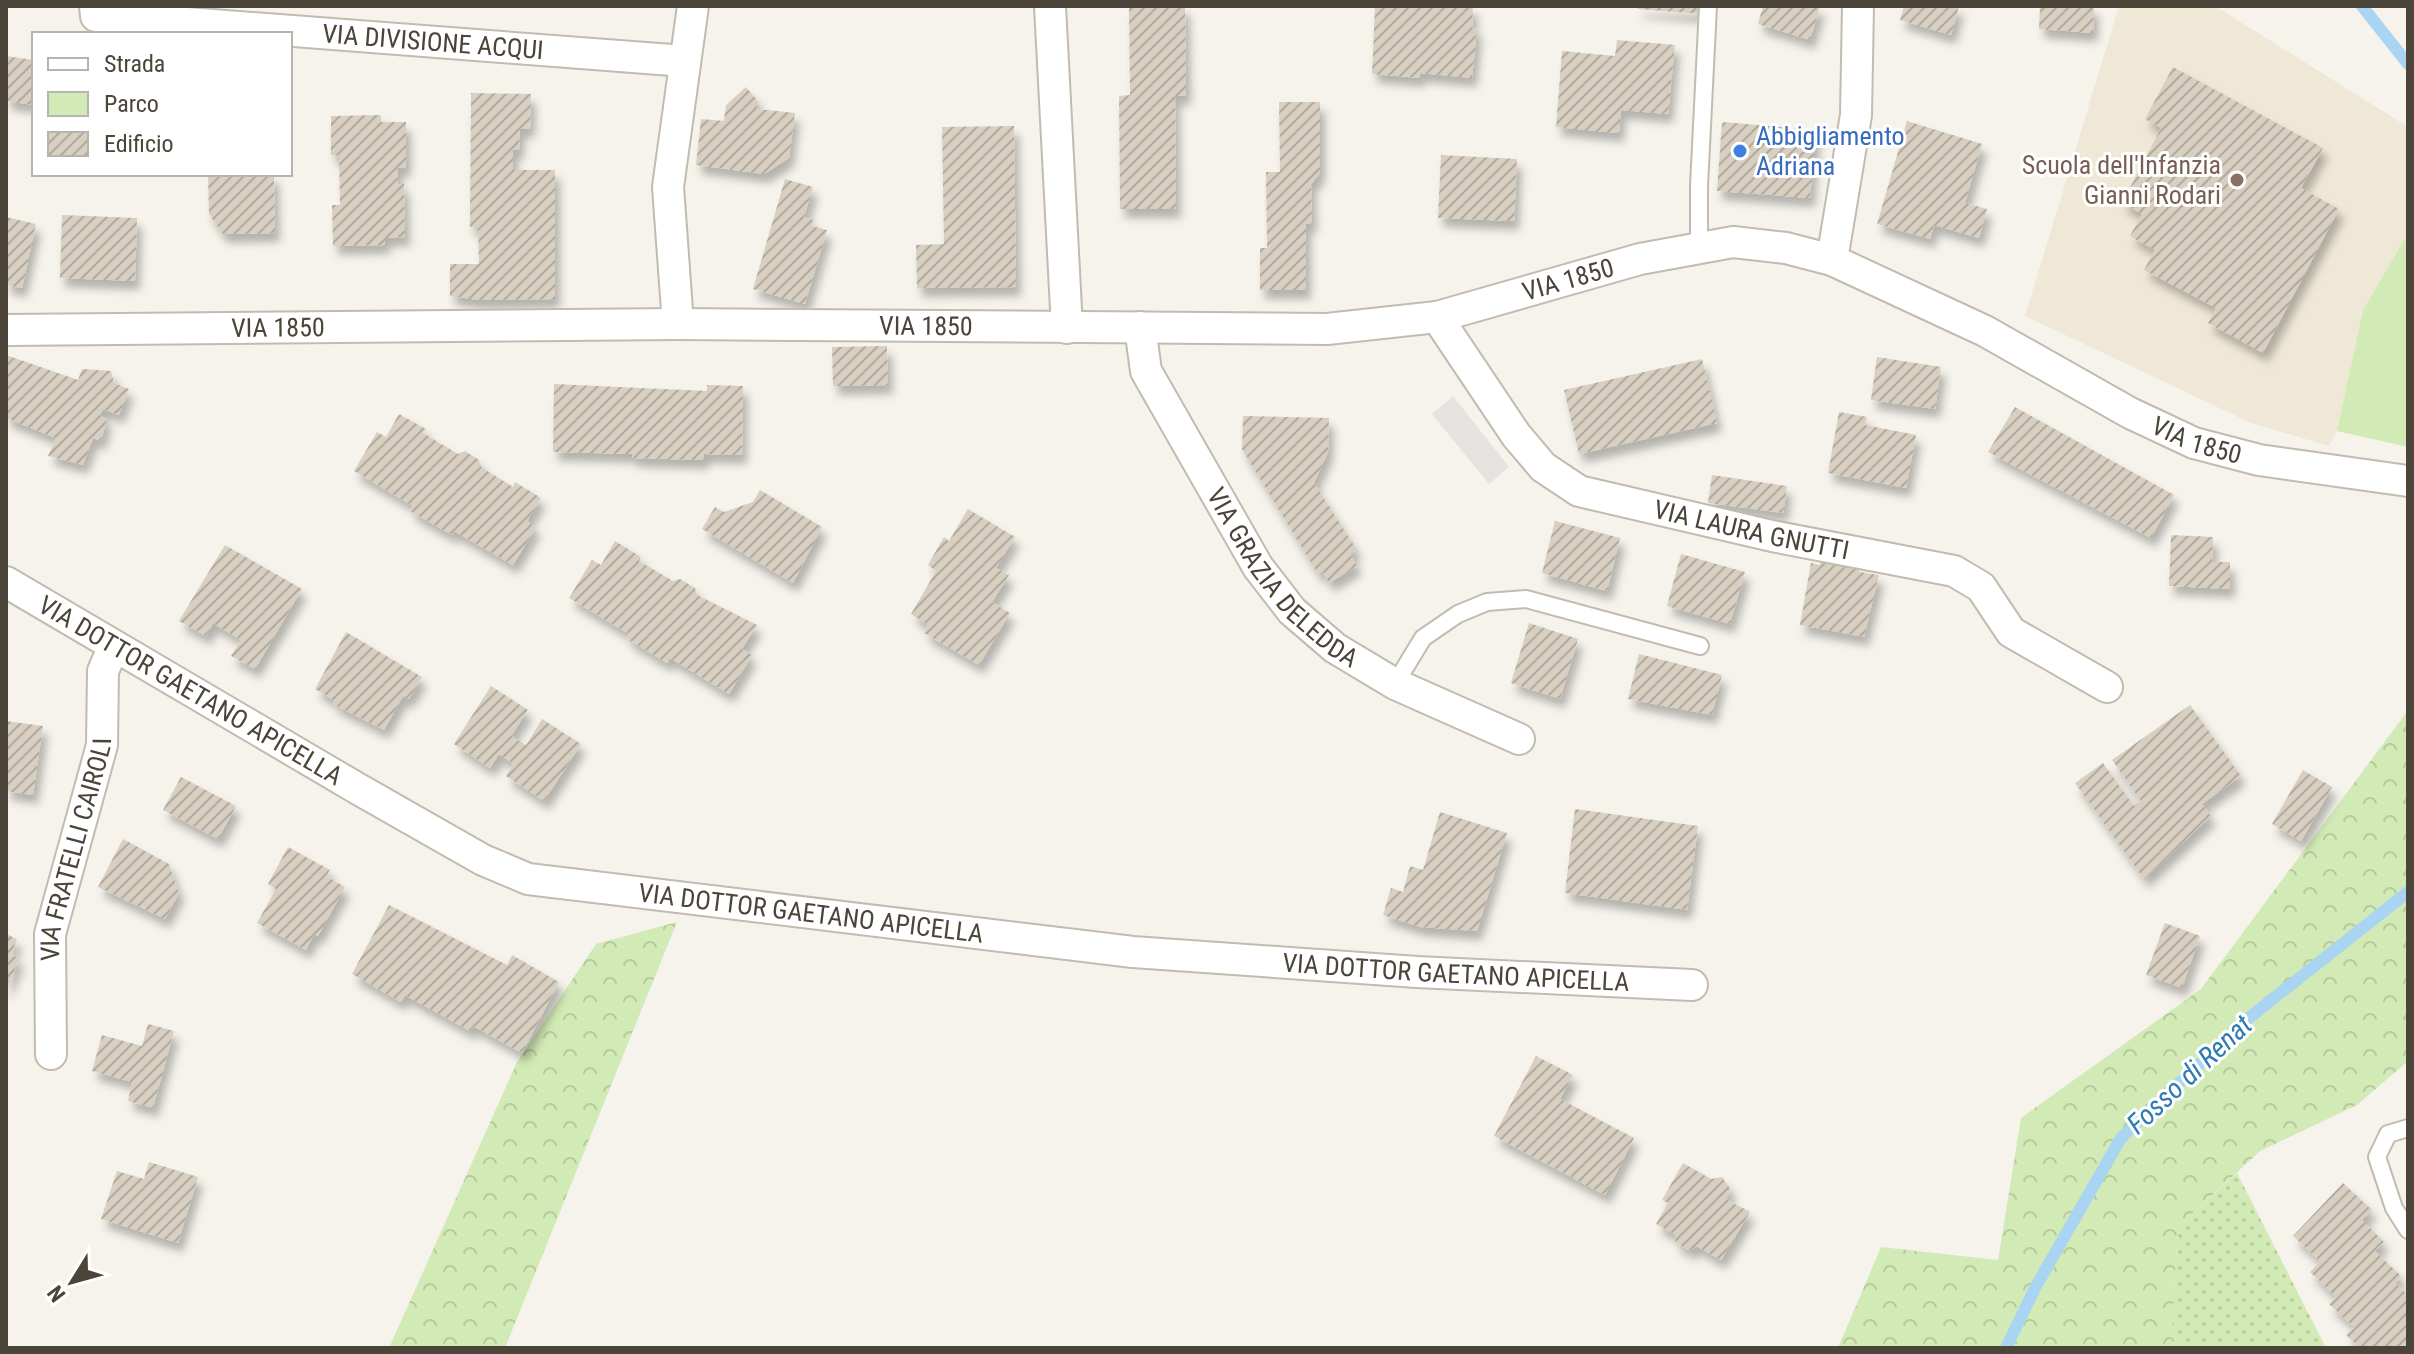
<svg xmlns="http://www.w3.org/2000/svg" width="2414" height="1354" font-family="'Roboto Condensed',sans-serif">
	<style>
		.education { fill: #efe8d6 }
		.green { fill: url(#green-dots) }
		.forest { fill: url(#forest-crowns) }
		.pitch { fill: #d2eab5 }
		.parking { fill: #e5e3e0 }
		.lines { fill: none; stroke-linecap: round; stroke-linejoin: round }
		.stream { stroke: #a9d4f2; stroke-width: 12 }
		.building { fill: url(#building-hatch); filter: url(#shadow) }
		.service-casing { stroke: #c2bbae; stroke-width: 20 }
		.minor-casing { stroke: #c2bbae; stroke-width: 34 }
		.service { stroke: #fff; stroke-width: 16 }
		.minor { stroke: #fff; stroke-width: 30 }
		.shop-dot { fill: #3f7fe0; stroke: #fff; stroke-width: 3 }
		.education-dot { fill: #8d6e63; stroke: #fff; stroke-width: 3 }
		.labels { text-anchor: middle; stroke-width: 6; stroke-linejoin: round; paint-order: stroke }
		.street-label { font-size: 26px; fill: #4b4439; stroke: #fff }
		.shop-label { font-size: 26px; fill: #366cbe; stroke: #fff; text-anchor: start }
		.education-label { font-size: 26px; fill: #785e54; stroke: #fff; text-anchor: end }
		.water-label { font-size: 28px; font-style: italic; fill: #2e7ab2; stroke: #fff }
	</style>
	<defs>
		<pattern id="green-dots" width="8" height="8" patternUnits="userSpaceOnUse" patternTransform="scale(2)"><rect width="8" height="8" fill="#d2eab5"/><path d="M2 2h.1M6 6h.1" fill="none" stroke="#b6ca9c" stroke-width="1.8" stroke-linecap="round"/></pattern>
		<pattern id="forest-crowns" width="20" height="18" patternUnits="userSpaceOnUse" patternTransform="scale(2)"><rect width="20" height="18" fill="#d2eab5"/><path d="M2 6a3 3 0 1 1 6 0M12 15a3 3 0 1 1 6 0" fill="none" stroke="#b6ca9c"/></pattern>
		<pattern id="building-hatch" width="6" height="6" patternUnits="userSpaceOnUse" patternTransform="scale(2)"><rect width="6" height="6" fill="#d8cfc1"/><path d="M-1 1l2-2M0 6l6-6M5 7l2-2" fill="none" stroke="#b1aa9e"/></pattern>
		<filter id="shadow"><feDropShadow dx="5" dy="9" stdDeviation="4" flood-color="#0004"/></filter>
	</defs>
	<rect width="100%" height="100%" fill="#f6f3ec"/>
	<!-- education -->
	<polygon class="education" points="2119,6 2215,6 2408,127 2408,233 2363,310 2337,431 2329,446 2251,423 2025,316"/>
	<!-- green -->
	<polygon class="green" points="2237,1173 2326,1348 2171,1348 2178,1227"/>
	<!-- forest -->
	<g class="forest">
		<polygon points="2406,713 2408,1061 2357,1105 2260,1151 2178,1227 2171,1348 1838,1348 1881,1247 1998,1260 2021,1118 2201,989"/>
		<polygon points="677,922 505,1348 389,1348 517,1062 596,944"/>
	</g>
	<!-- pitch -->
	<polygon class="pitch" points="2408,233 2408,447 2337,431 2363,310"/>
	<!-- parking -->
	<polygon class="parking" points="1453,396 1509,467 1489,484 1432,414"/>
	<g class="lines">
		<!-- stream -->
		<g class="stream">
			<polyline points="2362,6 2408,64"/>
			<polyline points="2006,1348 2035,1288 2121,1138 2245,1021 2408,892"/>
		</g>
	</g>
	<!-- building -->
	<g class="building">
		<polygon points="1129,6 1185,6 1186,96 1175,96 1176,209 1120,209 1119,96 1130,95"/>
		<polygon points="1375,6 1473,6 1472,28 1477,29 1472,78 1420,73 1420,78 1372,74"/>
		<polygon points="1638,6 1701,6 1701,14 1638,9"/>
		<polygon points="1763,6 1820,6 1810,40 1758,24"/>
		<polygon points="1904,6 1959,6 1951,35 1900,20"/>
		<polygon points="2040,6 2094,6 2093,33 2039,29"/>
		<polygon points="1617,40 1675,45 1668,114 1621,110 1619,133 1556,127 1562,51 1615,56"/>
		<polygon points="6,56 34,60 34,105 6,101"/>
		<polygon points="2173,67 2323,148 2301,188 2339,209 2263,353 2208,323 2216,308 2144,270 2155,250 2130,236 2142,214 2122,203 2161,128 2145,119"/>
		<polygon points="746,87 758,101 757,109 795,113 789,158 764,174 696,165 701,119 724,121 726,105"/>
		<polygon points="471,93 531,94 530,129 520,128 519,150 513,150 513,170 555,170 555,299 479,300 450,296 450,264 479,264 478,227 470,227"/>
		<polygon points="1279,102 1320,102 1320,173 1311,184 1312,224 1306,224 1306,290 1260,290 1260,248 1267,248 1266,172 1280,172"/>
		<polygon points="381,115 381,122 406,122 406,168 397,168 398,184 404,184 405,237 385,238 385,245 333,246 332,205 340,205 339,155 331,155 331,116"/>
		<polygon points="1907,121 1982,144 1965,203 1987,209 1979,238 1934,225 1930,239 1877,224"/>
		<polygon points="1722,122 1816,130 1810,198 1717,191"/>
		<polygon points="1014,126 1016,287 917,288 916,245 944,244 942,127"/>
		<polygon points="1441,155 1517,159 1514,221 1438,218"/>
		<polygon points="208,174 274,174 275,233 223,234 209,214"/>
		<polygon points="785,179 813,187 804,217 813,220 812,226 827,230 805,304 753,289"/>
		<polygon points="62,215 137,218 135,281 60,278"/>
		<polygon points="6,217 36,224 22,288 6,285"/>
		<polygon points="887,346 888,385 833,386 832,347"/>
		<polygon points="6,355 78,380 82,369 111,371 114,383 129,389 119,415 103,409 100,416 107,419 101,441 93,438 83,465 48,456 56,438 6,418"/>
		<polygon points="1877,357 1941,367 1935,409 1871,400"/>
		<polygon points="1702,359 1717,423 1579,454 1564,390"/>
		<polygon points="554,384 707,391 707,385 743,386 742,455 704,454 704,460 633,458 632,454 553,452"/>
		<polygon points="2015,407 2174,495 2151,538 1988,452"/>
		<polygon points="1839,412 1867,417 1865,425 1916,435 1906,488 1828,473"/>
		<polygon points="399,414 426,429 423,433 458,454 465,451 479,460 481,467 513,487 515,482 541,498 527,521 536,527 513,565 454,531 452,535 410,511 413,506 354,471 377,432 386,437"/>
		<polygon points="1243,416 1329,418 1328,452 1314,483 1357,550 1350,554 1357,566 1329,583 1322,571 1318,574 1242,449"/>
		<polygon points="1712,475 1787,486 1783,513 1708,503"/>
		<polygon points="760,490 822,527 793,583 702,529 715,507 724,512 753,502"/>
		<polygon points="968,509 1015,537 996,568 1009,575 992,602 1010,613 979,665 924,633 928,625 911,614 936,571 928,565 944,537 949,541"/>
		<polygon points="1555,521 1620,538 1607,591 1542,573"/>
		<polygon points="2171,535 2213,537 2212,562 2230,562 2230,589 2169,586"/>
		<polygon points="615,541 641,557 639,561 673,581 680,579 695,588 697,595 757,625 742,649 752,655 729,694 670,658 667,663 626,638 629,634 569,598 592,560 601,565"/>
		<polygon points="225,545 302,589 255,669 231,656 241,640 213,623 206,636 179,621"/>
		<polygon points="1681,554 1745,572 1730,624 1667,606"/>
		<polygon points="1821,559 1860,567 1859,572 1879,575 1864,637 1800,625 1811,563 1820,565"/>
		<polygon points="1529,623 1578,639 1560,699 1511,683"/>
		<polygon points="346,632 422,677 409,699 403,696 384,730 333,704 335,701 315,689"/>
		<polygon points="1639,654 1722,675 1712,715 1628,699"/>
		<polygon points="491,686 528,710 511,736 526,745 542,719 581,744 544,801 506,776 513,764 499,754 490,768 454,744"/>
		<polygon points="2190,705 2241,776 2202,804 2211,816 2144,879 2075,783 2103,763 2134,806 2141,801 2112,760"/>
		<polygon points="6,721 43,726 33,795 6,791"/>
		<polygon points="2303,770 2332,787 2301,841 2272,824"/>
		<polygon points="181,777 236,806 218,839 163,810"/>
		<polygon points="1575,809 1698,826 1687,910 1565,893"/>
		<polygon points="1440,812 1507,833 1477,931 1420,927 1383,915 1391,888 1403,892 1410,866 1423,870"/>
		<polygon points="123,839 169,864 179,893 165,919 98,887"/>
		<polygon points="288,847 330,870 326,876 345,887 318,936 314,934 306,950 257,923 276,889 268,884"/>
		<polygon points="389,905 507,965 512,955 559,982 522,1053 473,1026 470,1031 405,995 401,1002 352,974"/>
		<polygon points="2165,923 2200,936 2182,988 2146,975"/>
		<polygon points="6,934 17,939 11,955 19,958 6,992"/>
		<polygon points="148,1024 174,1031 153,1108 128,1101 132,1082 92,1071 102,1035 142,1046"/>
		<polygon points="1536,1056 1573,1075 1560,1099 1634,1138 1605,1195 1494,1136"/>
		<polygon points="149,1162 198,1177 178,1243 101,1219 117,1171 144,1179"/>
		<polygon points="1683,1163 1711,1179 1722,1177 1731,1190 1726,1199 1750,1212 1721,1260 1696,1246 1690,1251 1675,1242 1676,1235 1656,1224 1668,1203 1662,1200"/>
		<polygon points="2343,1183 2372,1210 2362,1220 2384,1242 2375,1251 2401,1276 2395,1283 2408,1295 2408,1348 2360,1348 2346,1335 2354,1327 2329,1304 2336,1297 2310,1272 2320,1261 2293,1236"/>
	</g>
	<g class="lines">
		<defs>
			<g id="service">
				<polyline points="1699,248 1699,186 1708,6"/>
				<polyline points="1395,684 1423,638 1458,614 1487,602 1526,599 1700,646"/>
				<polyline points="2408,1128 2388,1134 2377,1157 2394,1208 2408,1230"/>
			</g>
			<g id="minor">
				<path id="s1" d="M95,6L96,16L685,61"/>
				<polyline points="1050,6 1067,328"/>
				<polyline points="1832,260 1856,115 1858,6"/>
				<path id="s2" d="M1437,317L1516,435L1543,467L1579,491L1772,536L1954,571L1981,587L2011,632L2107,687"/>
				<polyline points="678,324 668,187 693,6"/>
				<path id="s3" d="M1140,327L1146,371L1258,567L1292,611L1335,648L1395,684L1519,739"/>
				<path id="s4" d="M6,330L678,324L1327,329L1437,317L1640,259L1733,242L1786,248L1832,260L1985,331L2130,413L2194,443L2259,460L2408,481"/>
				<path id="s5" d="M6,582L360,790L483,860L528,879L1133,952L1417,972L1692,985"/>
				<path id="s6" d="M51,1054L50,934L102,745L103,671L114,646"/>
			</g>
		</defs>
		<!-- service casing -->
		<use href="#service" class="service-casing"/>
		<!-- minor casing -->
		<use href="#minor" class="minor-casing"/>
		<!-- service -->
		<use href="#service" class="service"/>
		<!-- minor -->
		<use href="#minor" class="minor"/>
	</g>
	<!-- markers -->
	<circle class="shop-dot" cx="1740" cy="151" r="8"/>
	<circle class="education-dot" cx="2237" cy="180" r="8"/>
	<g class="labels">
		<!-- street labels -->
		<g class="street-label">
			<text dy="9" stroke="none"><textPath href="#s1" startOffset="348">VIA DIVISIONE ACQUI</textPath></text>
			<text dy="9" stroke="none"><textPath href="#s4" startOffset="1568">VIA 1850</textPath></text>
			<text dy="9" stroke="none"><textPath href="#s4" startOffset="272">VIA 1850</textPath></text>
			<text dy="9" stroke="none"><textPath href="#s4" startOffset="920">VIA 1850</textPath></text>
			<text dy="9" stroke="none"><textPath href="#s4" startOffset="2246">VIA 1850</textPath></text>
			<text dy="9" stroke="none"><textPath href="#s2" startOffset="404">VIA LAURA GNUTTI</textPath></text>
			<text dy="9" stroke="none"><textPath href="#s3" startOffset="294">VIA GRAZIA DELEDDA</textPath></text>
			<text dy="9" stroke="none"><textPath href="#s5" startOffset="214">VIA DOTTOR GAETANO APICELLA</textPath></text>
			<text dy="9" stroke="none"><textPath href="#s6" startOffset="208">VIA FRATELLI CAIROLI</textPath></text>
			<text dy="9" stroke="none"><textPath href="#s5" startOffset="886">VIA DOTTOR GAETANO APICELLA</textPath></text>
			<text dy="9" stroke="none"><textPath href="#s5" startOffset="1534">VIA DOTTOR GAETANO APICELLA</textPath></text>
		</g>
		<!-- shop labels -->
		<g class="shop-label">
			<text x="1756" y="145">Abbigliamento<tspan x="1756" dy="30">Adriana</tspan></text>
		</g>
		<!-- education labels -->
		<g class="education-label">
			<text x="2221" y="174">Scuola dell'Infanzia<tspan x="2221" dy="30">Gianni Rodari</tspan></text>
		</g>
		<!-- water labels -->
		<g class="water-label">
			<text transform="translate(2189 1074) rotate(-43)" y="10">Fosso di Renat</text>
		</g>
	</g>
	<!-- border -->
	<rect width="2414" height="1354" fill="none" stroke="#4b4439" stroke-width="16"/>
	<!-- legend -->
	<rect x="32" y="32" width="260" height="144" fill="#ffffff" stroke="#b7b4b0" stroke-width="2"/>
	<rect x="48" y="58" width="40" height="12" fill="#ffffff" stroke="#b7b4b0" stroke-width="2"/>
	<text x="104" y="72" font-size="24" fill="#4b4439">Strada</text>
	<rect x="48" y="92" width="40" height="24" fill="#d2eab5" stroke="#b7b4b0" stroke-width="2"/>
	<text x="104" y="112" font-size="24" fill="#4b4439">Parco</text>
	<rect x="48" y="132" width="40" height="24" fill="url(#building-hatch)" stroke="#b7b4b0" stroke-width="2"/>
	<text x="104" y="152" font-size="24" fill="#4b4439">Edificio</text>
	<!-- north arrow -->
	<g transform="translate(72 1282) rotate(233)" stroke="#ffffff" stroke-width="6" paint-order="stroke">
	<path d="M0-6L14 30L0 20L-14 30Z" fill="#4b4439"/>
	<text y="-12" font-size="22" font-weight="bold" text-anchor="middle" fill="#4b4439">N</text>
	</g>
</svg>
